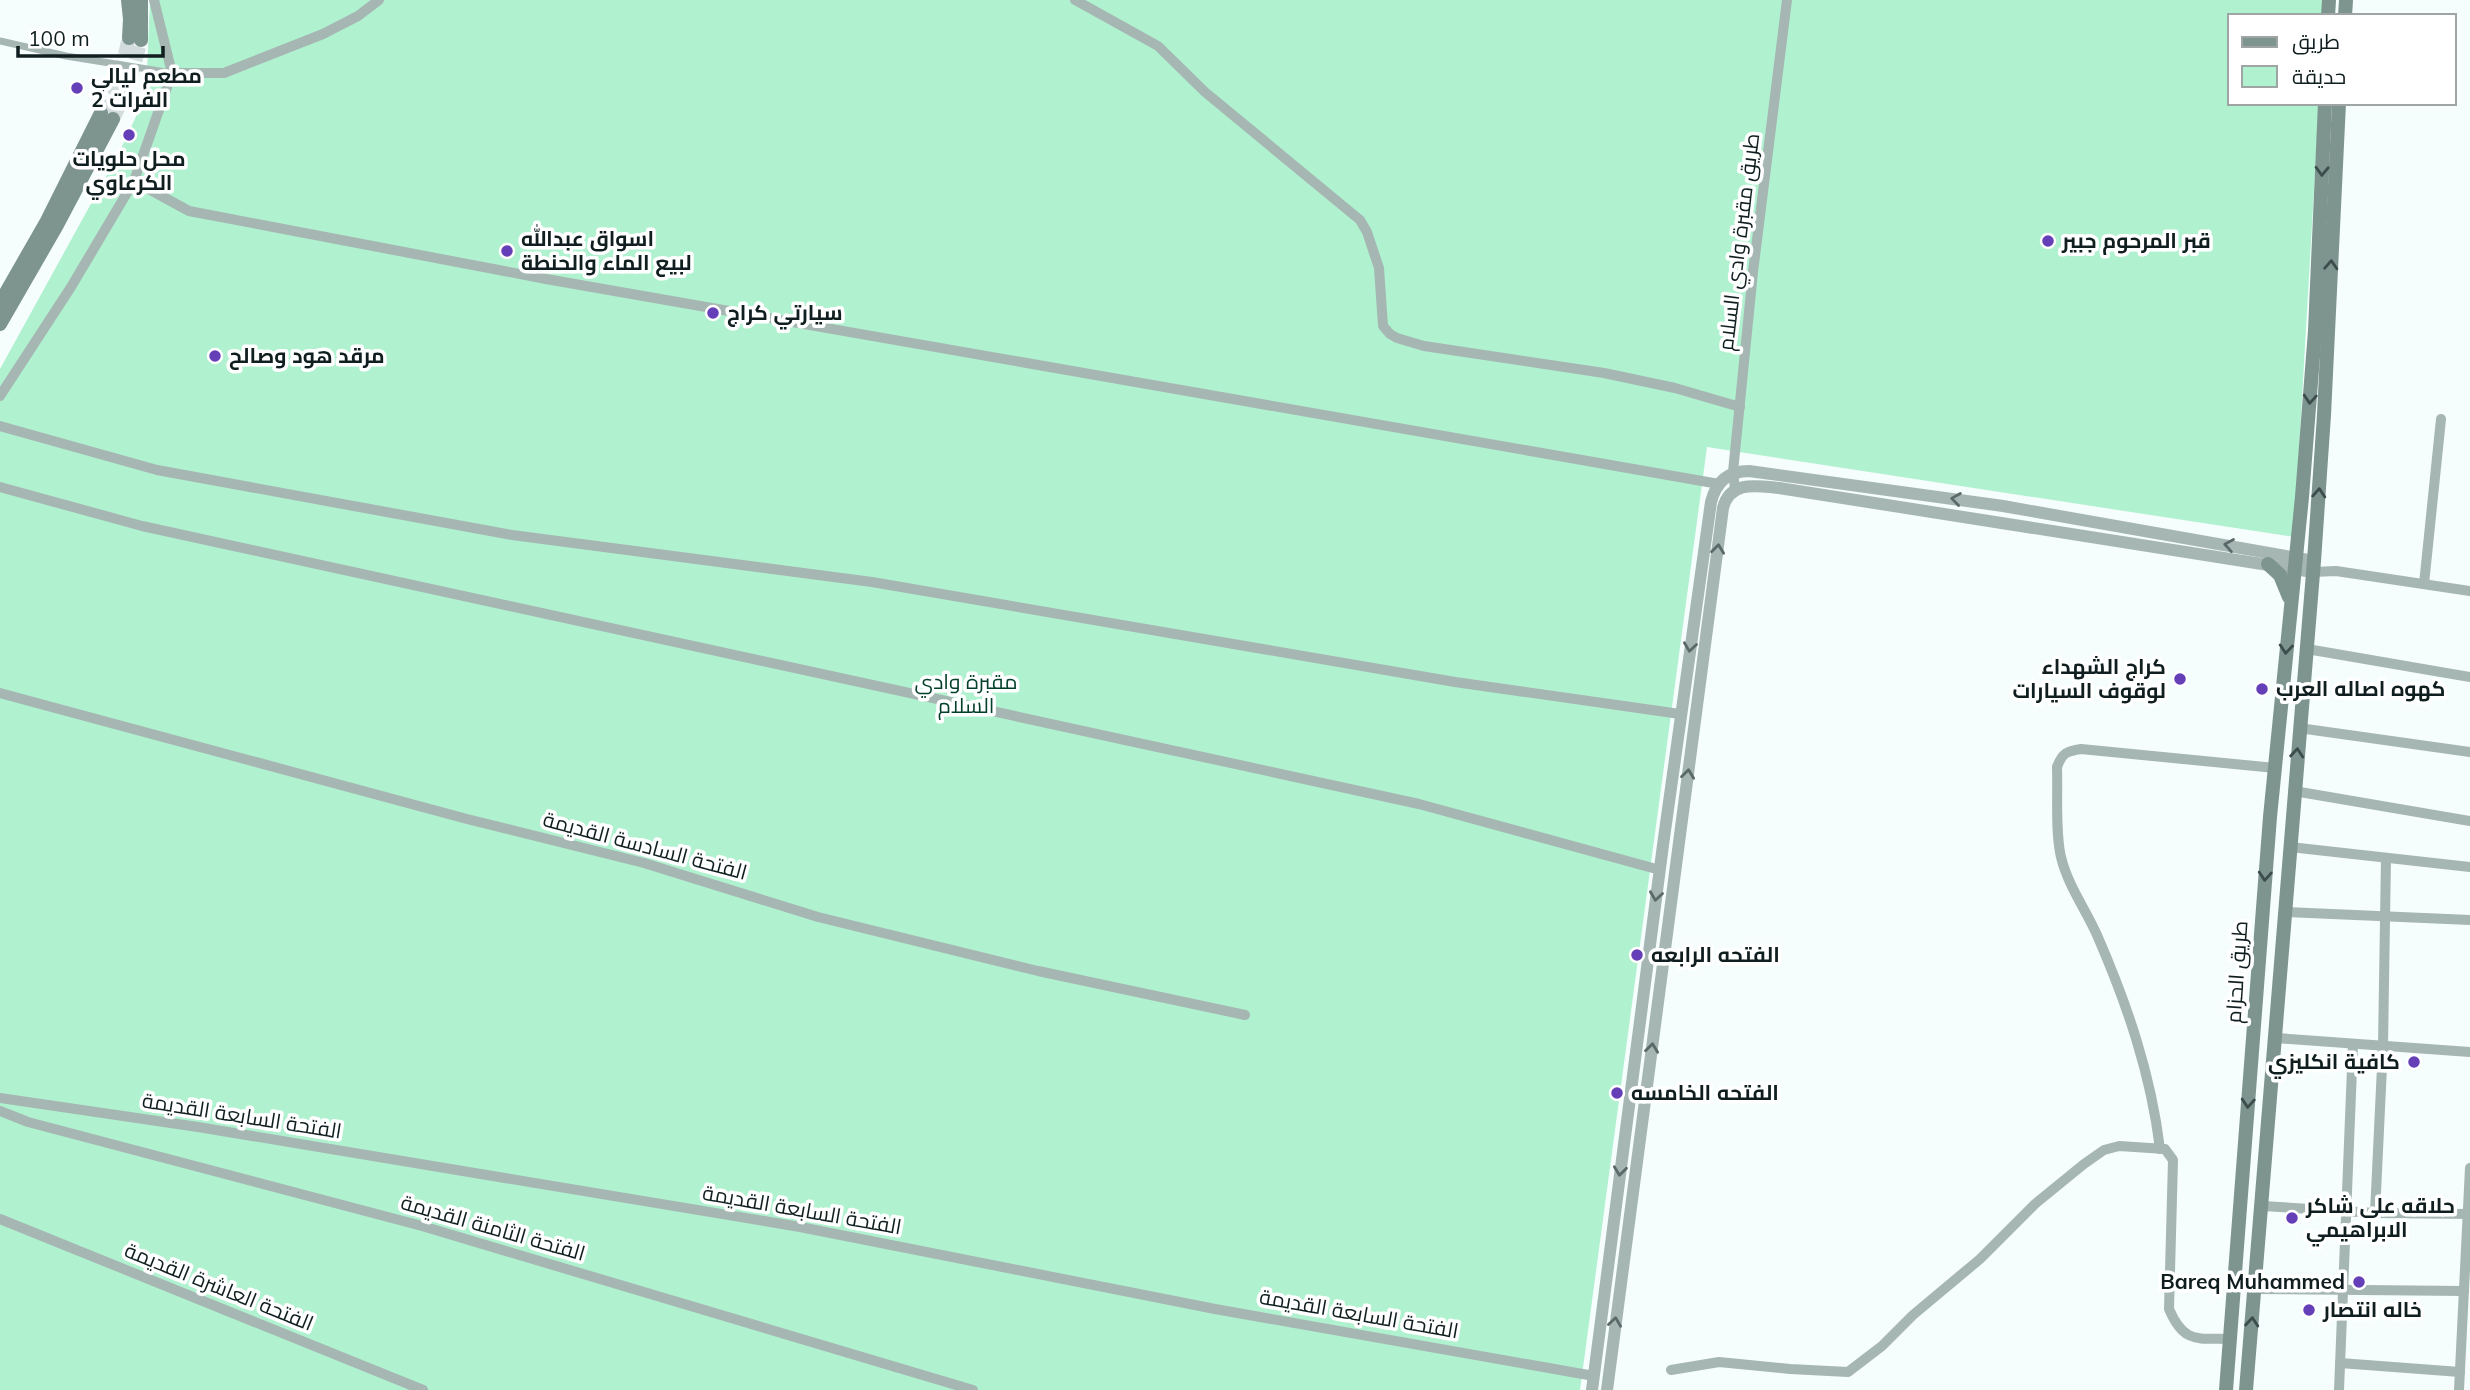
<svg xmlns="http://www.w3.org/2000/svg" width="2470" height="1390" font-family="Mulish,Cairo,sans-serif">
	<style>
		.green { fill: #b0f1d0 }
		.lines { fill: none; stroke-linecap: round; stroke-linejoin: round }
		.secondary-tunnel { stroke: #d3dcdc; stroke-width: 14; stroke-dasharray: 14 7; stroke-linecap: butt }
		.pedestrian { stroke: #a6b6b2; stroke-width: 7 }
		.minor { stroke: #a6b6b2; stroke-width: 10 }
		.tertiary { stroke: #a6b6b2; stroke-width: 12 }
		.secondary { stroke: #7d948f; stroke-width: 14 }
		.oneway { stroke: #3c4d4c }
		.oneway2 { stroke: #5b6a68 }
		.poi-dot { fill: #653fb8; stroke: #fff; stroke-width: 2.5 }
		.labels { text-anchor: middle; stroke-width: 7; stroke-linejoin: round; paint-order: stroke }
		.poi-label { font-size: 21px; font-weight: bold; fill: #101e1f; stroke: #fff; text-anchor: start }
		.street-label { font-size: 21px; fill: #101e1f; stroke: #fff }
		.park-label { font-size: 21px; fill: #03402a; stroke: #fff }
	</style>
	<rect width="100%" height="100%" fill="#f5fdfd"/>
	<!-- green -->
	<polygon class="green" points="150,0 2324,0 2324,16 2230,16 2230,103 2319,103 2294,537 1707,447 1580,1390 0,1390 0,369 120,151 146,95"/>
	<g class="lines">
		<!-- secondary-tunnel -->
		<g class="secondary-tunnel">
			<polyline points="101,113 123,63 129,38"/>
			<polyline points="113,119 128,87 141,40"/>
		</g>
		<!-- pedestrian -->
		<polyline class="pedestrian" points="0,41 66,56 172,73"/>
		<!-- minor -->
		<g class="minor">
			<polyline points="154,0 172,73 134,181 189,211 546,279 1719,484"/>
			<polyline points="1075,0 1158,46 1205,92 1360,220 1367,232 1379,268 1383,326 1390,334 1397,338 1424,346 1604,373 1675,388 1740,407"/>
			<polyline points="172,73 224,73 323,34 358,16 379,0"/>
			<polyline points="0,396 71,287 134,181"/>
			<polyline points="0,426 157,470 512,535 872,582 1455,682 1680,714"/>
			<polyline points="0,487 142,526 1419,804 1660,870"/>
			<polyline points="1735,489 1733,472 1753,272 1787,0"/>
			<polyline points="2313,572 2336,571 2470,591"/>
			<polyline points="2424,584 2441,419"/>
			<polyline points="2307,649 2470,677"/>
			<polyline points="0,693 467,819 644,863 818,917 1038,971 1245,1015"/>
			<polyline points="2299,728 2470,752"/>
			<polyline points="2294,791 2470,821"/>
			<polyline points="2290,847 2470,867"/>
			<polyline points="2286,912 2470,920"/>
			<polyline points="2276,1038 2470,1052"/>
			<polyline points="0,1098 198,1127 800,1227 1215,1309 1594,1376"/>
			<polyline points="0,1111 28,1122 422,1226 973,1390"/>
			<path d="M2160,1149C2151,1074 2127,1004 2097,935C2085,908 2068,886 2061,857C2055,832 2058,793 2057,767C2062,753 2067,751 2081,749L2275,768"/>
			<polyline points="2263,1206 2375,1213 2470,1214"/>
			<polyline points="2375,1213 2383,1046 2386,858"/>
			<polyline points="0,1219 423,1390"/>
			<polyline points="2255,1289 2464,1291"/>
			<polyline points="2340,1363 2460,1372"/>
			<path d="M1671,1370L1719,1362L1790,1369L1848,1372L1882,1346L1913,1315L1980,1259L2035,1204L2084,1164L2104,1150L2119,1146L2165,1149L2173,1160L2169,1309C2184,1344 2197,1338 2230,1339"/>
			<polyline points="2339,1390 2353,1044"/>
			<polyline points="2459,1390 2470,1168"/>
		</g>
		<!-- tertiary -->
		<g class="tertiary">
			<path d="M1592,1390L1663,845L1711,502C1716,482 1728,471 1749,471L2003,506L2314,561"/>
			<path d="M1607,1390L1723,508C1730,480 1757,486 1779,488L2313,572"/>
		</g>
		<!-- secondary -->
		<g class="secondary">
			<polyline points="128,0 130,19 129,38"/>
			<polyline points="141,0 141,40"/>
			<polyline points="2328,16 2329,0"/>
			<polyline points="2345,16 2346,0"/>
			<polyline points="0,303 47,221 101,113"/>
			<polyline points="0,324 57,225 113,119"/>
			<polyline points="2268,564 2280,575 2289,597"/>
			<polyline points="2226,1390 2270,817 2302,497 2315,331 2325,103"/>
			<polyline points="2246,1390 2314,561 2324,415 2339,103"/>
		</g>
	</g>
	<!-- one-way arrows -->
	<defs><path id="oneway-chevron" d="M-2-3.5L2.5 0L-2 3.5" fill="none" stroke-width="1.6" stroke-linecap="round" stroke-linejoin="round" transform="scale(1.75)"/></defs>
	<g class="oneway">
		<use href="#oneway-chevron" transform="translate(2322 171) rotate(92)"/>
		<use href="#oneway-chevron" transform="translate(2331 265) rotate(-87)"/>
		<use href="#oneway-chevron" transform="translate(2310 399) rotate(94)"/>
		<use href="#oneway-chevron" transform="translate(2319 493) rotate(-86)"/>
		<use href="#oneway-chevron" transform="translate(2286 649) rotate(95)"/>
		<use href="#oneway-chevron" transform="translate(2297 753) rotate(-85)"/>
		<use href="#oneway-chevron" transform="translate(2265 876) rotate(94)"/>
		<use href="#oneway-chevron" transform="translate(2248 1103) rotate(94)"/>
		<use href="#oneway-chevron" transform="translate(2252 1322) rotate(-85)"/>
	</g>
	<g class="oneway2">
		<use href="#oneway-chevron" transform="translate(1956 499) rotate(-172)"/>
		<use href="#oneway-chevron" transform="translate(2229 545) rotate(-170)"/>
		<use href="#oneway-chevron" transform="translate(1718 549) rotate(-83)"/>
		<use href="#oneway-chevron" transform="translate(1690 647) rotate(98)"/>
		<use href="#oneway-chevron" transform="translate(1688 774) rotate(-83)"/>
		<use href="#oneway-chevron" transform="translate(1656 896) rotate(98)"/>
		<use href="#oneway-chevron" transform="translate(1652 1048) rotate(-83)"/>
		<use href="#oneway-chevron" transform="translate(1620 1171) rotate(97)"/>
		<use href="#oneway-chevron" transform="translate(1615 1322) rotate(-82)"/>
	</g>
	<!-- markers -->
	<g class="poi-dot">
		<circle cx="77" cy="88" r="7"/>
		<circle cx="129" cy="135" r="7"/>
		<circle cx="2048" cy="241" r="7"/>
		<circle cx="507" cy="251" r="7"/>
		<circle cx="713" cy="313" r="7"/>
		<circle cx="215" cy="356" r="7"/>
		<circle cx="2180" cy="679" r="7"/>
		<circle cx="2262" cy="689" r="7"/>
		<circle cx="1637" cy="955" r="7"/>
		<circle cx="2414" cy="1062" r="7"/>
		<circle cx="1617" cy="1093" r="7"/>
		<circle cx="2292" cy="1218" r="7"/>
		<circle cx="2359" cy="1282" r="7"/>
		<circle cx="2309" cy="1310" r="7"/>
	</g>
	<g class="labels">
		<!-- poi labels -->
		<g class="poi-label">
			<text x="91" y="83">مطعم ليالي<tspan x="91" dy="24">الفرات 2</tspan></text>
			<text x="129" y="166" text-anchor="middle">محل حلويات<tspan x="129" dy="24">الكرعاوي</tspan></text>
			<text x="521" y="246">اسواق عبدالله<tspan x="521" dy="24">لبيع الماء والحنطة</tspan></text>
			<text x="2062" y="248">قبر المرحوم جبير</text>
			<text x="727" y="320">سيارتي كراج</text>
			<text x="229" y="363">مرقد هود وصالح</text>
			<text x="2166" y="674" text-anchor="end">كراج الشهداء<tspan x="2166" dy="24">لوقوف السيارات</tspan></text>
			<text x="2276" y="696">كهوه اصاله العرب</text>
			<text x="1651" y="962">الفتحه الرابعه</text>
			<text x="2400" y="1069" text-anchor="end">كافية انكليزي</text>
			<text x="1631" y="1100">الفتحه الخامسه</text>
			<text x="2306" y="1213">حلاقه علي شاكر<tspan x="2306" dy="24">الابراهيمي</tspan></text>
			<text x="2345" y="1289" text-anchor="end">Bareq Muhammed</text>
			<text x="2323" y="1317">خاله انتصار</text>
		</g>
		<!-- street labels -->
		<g class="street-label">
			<text transform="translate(1739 242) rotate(-83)" y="7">طريق مقبرة وادي السلام</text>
			<text transform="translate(645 846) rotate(15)" y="7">الفتحة السادسة القديمة</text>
			<text transform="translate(2237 972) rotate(-86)" y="7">طريق الحزام</text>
			<text transform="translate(242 1116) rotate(9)" y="7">الفتحة السابعة القديمة</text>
			<text transform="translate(802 1210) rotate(10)" y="7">الفتحة السابعة القديمة</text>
			<text transform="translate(493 1228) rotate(16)" y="7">الفتحة الثامنة القديمة</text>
			<text transform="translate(219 1287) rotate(22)" y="7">الفتحة العاشرة القديمة</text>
			<text transform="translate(1359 1314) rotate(10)" y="7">الفتحة السابعة القديمة</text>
		</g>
		<!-- park labels -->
		<g class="park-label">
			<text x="966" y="689">مقبرة وادي<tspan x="966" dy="24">السلام</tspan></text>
		</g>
	</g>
	<!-- legend -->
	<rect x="2228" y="14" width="228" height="91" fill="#ffffff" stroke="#9fa5a5" stroke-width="2"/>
	<rect x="2242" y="37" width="35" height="10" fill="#7d948f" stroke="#9fa5a5" stroke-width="2"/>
	<text x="2292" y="49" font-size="21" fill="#101e1f">طريق</text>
	<rect x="2242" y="66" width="35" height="21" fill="#b0f1d0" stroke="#9fa5a5" stroke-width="2"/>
	<text x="2292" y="84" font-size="21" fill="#101e1f">حديقة</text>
	<!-- scale -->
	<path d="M18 46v10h145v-10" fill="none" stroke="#101e1f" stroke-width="3.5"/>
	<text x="28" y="46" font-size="21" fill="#101e1f" stroke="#ffffff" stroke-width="5" paint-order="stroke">100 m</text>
</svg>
